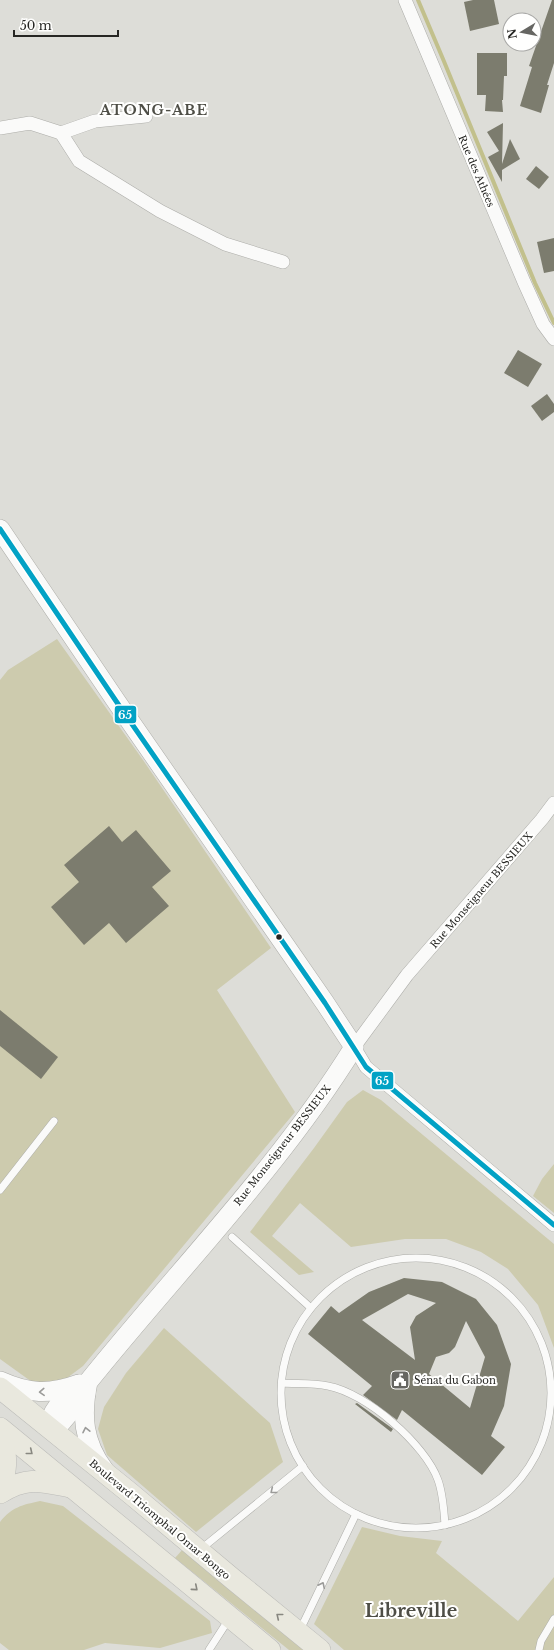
<svg xmlns="http://www.w3.org/2000/svg" width="554" height="1650" font-family="'Libre Baskerville',serif">
	<style>
		.green { fill: #cdcbae }
		.lines { fill: none; stroke-linecap: round; stroke-linejoin: round }
		.stream { stroke: #c2c08c; stroke-width: 4 }
		.building { fill: #7c7c6e; fill-rule: evenodd }
		.lane-casing { stroke: #adada9; stroke-width: 8 }
		.street-casing { stroke: #adada9; stroke-width: 14 }
		.secondary-casing { stroke: #adada9; stroke-width: 20 }
		.primary-casing { stroke: #bbbbb8; stroke-width: 22 }
		.lane { stroke: #fafaf9; stroke-width: 7 }
		.street { stroke: #fafaf9; stroke-width: 13 }
		.secondary { stroke: #fafaf9; stroke-width: 19 }
		.primary { stroke: #e9e8de; stroke-width: 21 }
		.bus-1-casing { stroke: #fffffe; stroke-width: 8 }
		.bus-1 { stroke: #02a2c5; stroke-width: 5 }
		.oneway { stroke: #9b9b99 }
		.oneway2 { stroke: #888780 }
		.bus-dot { fill: #262623; stroke: #fffffe; stroke-width: 1.5 }
		.labels { text-anchor: middle; stroke-width: 4; stroke-linejoin: round; paint-order: stroke }
		.street-label { font-size: 10px; fill: #262623; stroke: #fffffe }
		.poi-label { font-size: 10px; fill: #262623; stroke: #fffffe; text-anchor: start }
		.district-label { font-size: 14px; font-weight: bold; letter-spacing: 1px; fill: #4e4e46; stroke: #fffffe }
		.town-label { font-size: 18px; font-weight: bold; fill: #4e4e46; stroke: #fffffe }
		.line-badge { stroke: #fffffe; stroke-width: 1.5 }
		.badge-label { font-size: 11px; text-anchor: middle; font-weight: bold; fill: #fff }
	</style>
	<rect width="100%" height="100%" fill="#ddddd8"/>
	<!-- green -->
	<g class="green">
		<polygon points="57,639 143,760 271,948 217,990 295,1112 83,1366 67,1378 43,1383 32,1382 0,1359 0,680 8,670"/>
		<polygon points="363,1090 381,1100 554,1244 554,1348 538,1305 508,1269 481,1252 446,1239 405,1239 351,1247 300,1203 272,1236 314,1272 299,1275 250,1232 314,1148 347,1102"/>
		<polygon points="554,1164 554,1213 533,1196 542,1179"/>
		<polygon points="164,1328 270,1423 283,1462 196,1532 107,1455 98,1429 104,1407 126,1373"/>
		<path d="M40,1501L63,1506L210,1621L212,1633L160,1648L105,1643L84,1650H9L0,1643V1522C12,1507 22,1505 40,1501Z"/>
		<polygon points="362,1527 400,1536 442,1541 436,1553 518,1621 554,1577 554,1650 344,1650 314,1624"/>
		<polygon points="183,1549 304,1650 289,1650 175,1558"/>
	</g>
	<g class="lines">
		<!-- stream -->
		<polyline class="stream" points="418,0 443,59 535,283 554,323"/>
	</g>
	<!-- building -->
	<g class="building">
		<polygon points="473,0 494,0 499,24 470,31 464,2"/>
		<polygon points="552,0 554,0 554,63 547,85 549,85 541,113 520,106 532,67 529,66"/>
		<polygon points="477,53 507,53 507,76 504,76 503,100 502,100 503,112 485,111 486,95 477,95"/>
		<polygon points="503,123 502,164 510,139 520,159 502,170 502,182 488,157 499,151 487,132"/>
		<polygon points="536,166 549,177 539,189 526,179"/>
		<polygon points="554,238 554,271 544,273 537,242"/>
		<polygon points="518,350 542,364 528,387 504,373"/>
		<polygon points="547,394 554,404 554,412 542,421 531,406"/>
		<polygon points="109,826 122,842 136,830 171,871 152,887 169,906 126,943 109,923 84,945 51,907 79,882 64,865"/>
		<polygon points="0,1010 58,1057 41,1079 0,1046"/>
		<path d="M404,1278L442,1282L476,1299L497,1325L511,1364L504,1406L491,1436L505,1447L482,1475L402,1410L397,1420L363,1395L372,1386L308,1334L331,1306L339,1313L369,1292ZM408,1294L436,1303L416,1316L410,1327L415,1360L362,1320ZM466,1321L485,1357L470,1408L429,1374L436,1357L449,1353L455,1347Z"/>
		<polygon points="357,1403 389,1426 393,1429 391,1432 355,1404"/>
	</g>
	<g class="lines">
		<defs>
			<g id="lane">
				<polyline points="0,1190 54,1121"/>
				<polyline points="232,1237 311,1308"/>
				<circle cx="416" cy="1393" r="135"/>
				<path d="M282,1383C297,1384 313,1383 328,1386C366,1393 425,1444 438,1480C443,1494 444,1510 445,1525"/>
				<polyline points="201,1549 303,1466"/>
				<polyline points="300,1630 356,1514"/>
				<polyline points="209,1650 229,1619"/>
				<polyline points="539,1650 541,1641 554,1619"/>
			</g>
			<g id="street">
				<polyline points="405,0 524,282 543,324 554,339"/>
				<polyline points="0,128 30,123 61,133 95,121 146,116"/>
				<polyline points="61,133 79,161 160,211 225,244 283,262"/>
				<polyline points="554,803 542,819 407,975 354,1047 366,1067 554,1225"/>
			</g>
			<g id="secondary">
				<path d="M0,529L116,701L325,1003L354,1047C279,1168 177,1271 88,1382C81,1415 83,1442 104,1470"/>
				<path d="M0,1381C29,1394 49,1395 79,1384"/>
				<path d="M80,1384C68,1395 48,1411 50,1428L59,1425L86,1393"/>
			</g>
			<g id="primary">
				<polyline points="0,1388 130,1493 234,1580 320,1650"/>
				<polyline points="0,1428 270,1650"/>
				<path d="M0,1438C9,1455 6,1473 0,1491"/>
				<path d="M0,1493C27,1476 41,1481 70,1487"/>
			</g>
		</defs>
		<!-- lane casing -->
		<use href="#lane" class="lane-casing"/>
		<!-- street casing -->
		<use href="#street" class="street-casing"/>
		<!-- secondary casing -->
		<use href="#secondary" class="secondary-casing"/>
		<!-- primary casing -->
		<use href="#primary" class="primary-casing"/>
		<!-- lane -->
		<use href="#lane" class="lane"/>
		<!-- street -->
		<use href="#street" class="street"/>
		<!-- secondary -->
		<use href="#secondary" class="secondary"/>
		<!-- primary -->
		<use href="#primary" class="primary"/>
		<defs>
			<polyline id="bus-1" points="0,529 116,701 325,1003 366,1067 554,1225"/>
		</defs>
		<!-- bus-1 casing -->
		<use href="#bus-1" class="bus-1-casing"/>
		<!-- bus-1 -->
		<use href="#bus-1" class="bus-1"/>
	</g>
	<!-- one-way arrows -->
	<defs><path id="oneway-chevron" d="M-2-3.5L2.5 0L-2 3.5" fill="none" stroke-width="1.6" stroke-linecap="round" stroke-linejoin="round"/></defs>
	<g class="oneway">
		<use href="#oneway-chevron" transform="translate(42 1392) rotate(177)"/>
		<use href="#oneway-chevron" transform="translate(86 1430) rotate(-102)"/>
		<use href="#oneway-chevron" transform="translate(273 1491) rotate(141)"/>
		<use href="#oneway-chevron" transform="translate(322 1585) rotate(-64)"/>
	</g>
	<g class="oneway2">
		<use href="#oneway-chevron" transform="translate(30 1452) rotate(39)"/>
		<use href="#oneway-chevron" transform="translate(195 1588) rotate(40)"/>
		<use href="#oneway-chevron" transform="translate(279 1616) rotate(-141)"/>
	</g>
	<!-- icons -->
	<defs>
		<symbol id="civic-square" viewBox="-11 -11 22 22"><rect x="-9" y="-9" width="18" height="18" rx="4" fill="#666662" stroke="#fffffe"/><path d="M-.6-6.5H3V-4.5H.6V-3L4-1V1h2V6H-6V1h2V-1L-.6-3ZM-1.2 2.5V6h2.4V2.5Z" fill="#fff"/></symbol>
	</defs>
	<g fill-rule="evenodd">
		<use href="#civic-square" x="389" y="1369" width="22" height="22"/>
	</g>
	<!-- markers -->
	<circle class="bus-dot" cx="279" cy="937" r="3.5"/>
	<g class="labels">
		<!-- street labels -->
		<g class="street-label">
			<text transform="translate(477 171) rotate(67)" y="4">Rue des Athées</text>
			<text transform="translate(481 890) rotate(-49)" y="4">Rue Monseigneur BESSIEUX</text>
			<text transform="translate(282 1145) rotate(-52)" y="4">Rue Monseigneur BESSIEUX</text>
			<text transform="translate(160 1519) rotate(40)" y="4">Boulevard Triomphal Omar Bongo</text>
		</g>
		<!-- poi labels -->
		<g class="poi-label">
			<text x="414" y="1384">Sénat du Gabon</text>
		</g>
		<!-- district labels -->
		<g class="district-label">
			<text x="154" y="115">ATONG-ABE</text>
		</g>
		<!-- town labels -->
		<g class="town-label">
			<text x="411" y="1617">Libreville</text>
		</g>
	</g>
	<g class="line-badge">
		<rect x="114" y="705" width="23" height="19" rx="4" fill="#02a2c5"/>
		<rect x="371" y="1071" width="23" height="19" rx="4" fill="#02a2c5"/>
	</g>
	<g class="badge-label">
		<text x="125" y="719">65</text>
		<text x="382" y="1085">65</text>
	</g>
	<!-- north arrow -->
	<g transform="translate(522 32) rotate(260)"><circle r="19" fill="#fffffe" stroke="#a8a8a6"/>
	<path d="M0-3L7 15L0 10L-7 15Z" fill="#666662"/>
	<text y="-6" font-size="11" font-weight="bold" text-anchor="middle" fill="#262623">N</text>
	</g>
	<!-- scale -->
	<path d="M14 30v6h104v-6" fill="none" stroke="#262623" stroke-width="2"/>
	<text x="20" y="30" font-size="12" fill="#262623" stroke="#fffffe" stroke-width="3" paint-order="stroke">50 m</text>
</svg>
